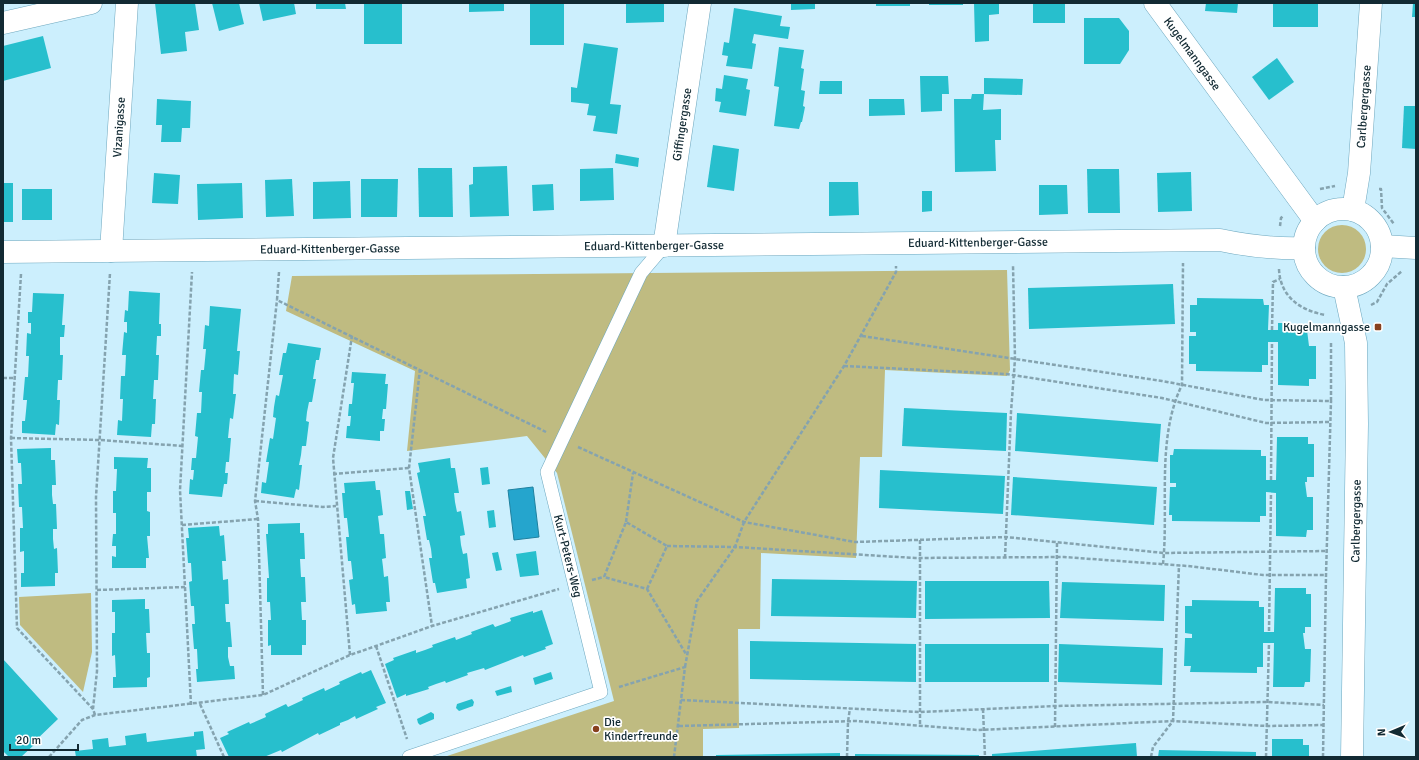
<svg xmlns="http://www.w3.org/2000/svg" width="1419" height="760" font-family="Signika,sans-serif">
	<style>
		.green { fill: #bfbb81 }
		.water { fill: #25a5cd; stroke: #1f809f }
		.building { fill: #27bfcd }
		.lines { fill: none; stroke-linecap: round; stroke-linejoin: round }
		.service-casing { stroke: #6da7be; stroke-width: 14 }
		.minor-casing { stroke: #6da7be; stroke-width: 23 }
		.tertiary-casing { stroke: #6da7be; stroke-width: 23 }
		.path { stroke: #85a3af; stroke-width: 2.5; stroke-dasharray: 4 2; stroke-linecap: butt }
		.service { stroke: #fff; stroke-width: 13 }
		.minor { stroke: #fff; stroke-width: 22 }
		.tertiary { stroke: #fff; stroke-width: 22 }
		.poi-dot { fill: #87411e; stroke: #fff; stroke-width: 1.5 }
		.labels { text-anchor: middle; stroke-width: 3.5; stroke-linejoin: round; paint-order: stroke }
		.street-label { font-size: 12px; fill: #122a33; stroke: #fff }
		.poi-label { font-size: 12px; fill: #122a33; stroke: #fff; text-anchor: end }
	</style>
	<rect width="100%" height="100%" fill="#cceffd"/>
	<!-- green -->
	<g class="green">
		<circle cx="1342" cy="249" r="24"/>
		<polygon points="1007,270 1010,370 1007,376 885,370 882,457 860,457 856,558 761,553 760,629 738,629 739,728 703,729 703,757 444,757 614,701 557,473 527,436 407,451 415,371 286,311 292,276"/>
		<polygon points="91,593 92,652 83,692 20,625 19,597"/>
	</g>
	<!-- water -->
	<polygon class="water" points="533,487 539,537 514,540 508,490"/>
	<!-- building -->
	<g class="building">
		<polygon points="155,3 195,3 199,30 185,32 187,51 161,54"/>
		<polygon points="212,3 239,3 244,24 219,31"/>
		<polygon points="259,3 294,3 296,14 263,21"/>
		<polygon points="316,3 345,3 346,9 316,9"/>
		<rect x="364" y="3" width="38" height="41"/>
		<polygon points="469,3 504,3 504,11 469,12"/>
		<polygon points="555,3 564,3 564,45 530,45 530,4"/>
		<polygon points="626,3 664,3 664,22 626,23"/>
		<polygon points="791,3 815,3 815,9 791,10"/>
		<rect x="876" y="3" width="34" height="3"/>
		<rect x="929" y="3" width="34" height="2"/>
		<polygon points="974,3 999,3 999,14 989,15 989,41 975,42"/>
		<rect x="1033" y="3" width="32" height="20"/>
		<polygon points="1206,3 1238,3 1237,13 1205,11"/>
		<rect x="1273" y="3" width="45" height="24"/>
		<polygon points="1413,3 1416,3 1416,17 1412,17"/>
		<polygon points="734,8 782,16 780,26 790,27 788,39 754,34 752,43 756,44 752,69 726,66 728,56 722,55 724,42 729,43"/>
		<polygon points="1084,18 1119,18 1129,31 1129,50 1120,64 1084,64"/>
		<polygon points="43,36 51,68 3,81 3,46"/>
		<polygon points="584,43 618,48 610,104 621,105 617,134 593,131 596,116 587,115 589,104 571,102 571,87 577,88"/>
		<polygon points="779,47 804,50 801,68 804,69 801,90 805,91 803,106 805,107 802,122 801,122 799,129 774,126 779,87 774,86"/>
		<polygon points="1277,58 1294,82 1269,100 1252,77"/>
		<polygon points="724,75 748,79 746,89 750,90 746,116 719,112 721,102 715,101 716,88 722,89"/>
		<polygon points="920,76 948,76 949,94 942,94 942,111 921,112"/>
		<polygon points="984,78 1023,79 1022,95 984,94"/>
		<polygon points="820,81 842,81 842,94 819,94"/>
		<polygon points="972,94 984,94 983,110 1001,109 1001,140 995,140 996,171 955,172 954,99 971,99"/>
		<polygon points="157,99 191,101 190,128 182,128 181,142 161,142 162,125 156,125"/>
		<polygon points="869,99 904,99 905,115 869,116"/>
		<polygon points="1404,106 1416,106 1416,149 1402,148"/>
		<polygon points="713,145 739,149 734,191 707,187"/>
		<polygon points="616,154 639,158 638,167 615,163"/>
		<polygon points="507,166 509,216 470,217 469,185 473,184 473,167"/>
		<polygon points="418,168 452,168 453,217 419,217"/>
		<polygon points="613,168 614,200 580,201 580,169"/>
		<polygon points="1087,169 1119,169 1120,213 1088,213"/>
		<polygon points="1191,172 1192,211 1158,212 1157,173"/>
		<polygon points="154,173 180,175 178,204 152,203"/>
		<polygon points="292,179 294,216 266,217 265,180"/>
		<polygon points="361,179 398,179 397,217 361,217"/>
		<polygon points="350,181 351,218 313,219 313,182"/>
		<polygon points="829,182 858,182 859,215 829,216"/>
		<rect x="3" y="183" width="10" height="39"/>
		<polygon points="242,183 243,218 198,220 197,184"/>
		<polygon points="553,184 554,210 533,211 532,185"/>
		<polygon points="1039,185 1067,185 1068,214 1039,215"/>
		<rect x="22" y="189" width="30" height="31"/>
		<polygon points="922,191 932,191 932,211 922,212"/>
		<polygon points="1173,284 1175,324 1029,329 1028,288"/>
		<polygon points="129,291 160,293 159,324 161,324 161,336 157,336 156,355 159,355 158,380 154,380 153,399 156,399 155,424 152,424 151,437 117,435 118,420 122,421 123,399 120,399 121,376 125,376 126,355 122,355 124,332 127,333 127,322 124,322 125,310 128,311"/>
		<polygon points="33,293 64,294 62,325 65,325 64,337 60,337 60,355 63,355 62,380 58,380 57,400 60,400 59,425 56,424 55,435 22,433 22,421 25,421 26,411 27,400 23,400 25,377 28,377 29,356 26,356 27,333 31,334 31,323 28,323 28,312 32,312"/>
		<polygon points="1197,298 1263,299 1264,305 1269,305 1268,330 1278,330 1278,323 1287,323 1287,329 1307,330 1309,346 1316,346 1316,379 1309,379 1309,386 1278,385 1278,342 1268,342 1268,365 1262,365 1262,372 1196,371 1196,364 1189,364 1189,336 1196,336 1196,332 1190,332 1190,305 1197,305"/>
		<polygon points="210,306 241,309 237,351 240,351 238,375 234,374 233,394 236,394 233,419 230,418 228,438 231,438 229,462 226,462 225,473 228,473 227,484 224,484 222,497 189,494 190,479 193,480 194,470 191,470 192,458 196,458 198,437 195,436 197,413 201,413 202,392 199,392 201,370 204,370 206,349 203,349 205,325 209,326"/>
		<polygon points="288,343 321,348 319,360 316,360 313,379 316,379 312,402 309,402 307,412 306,421 309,422 306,446 302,446 301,455 299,465 302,465 299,490 296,489 294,498 261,493 262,482 266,483 269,462 266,462 270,438 273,439 276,418 273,417 274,407 276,395 279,396 283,375 279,375 283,353 286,353"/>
		<polygon points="352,372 386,374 385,384 388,384 386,409 383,409 382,419 385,419 384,431 380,431 380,441 346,438 347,426 350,426 351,416 348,416 349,404 352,404 354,383 351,383"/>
		<polygon points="904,408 1007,413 1006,451 902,446"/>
		<polygon points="1017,413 1161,424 1158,462 1015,451"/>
		<polygon points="1277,437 1308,437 1308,444 1314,444 1314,477 1307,477 1307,482 1305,482 1307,497 1313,497 1313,530 1307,530 1306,537 1276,536 1276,493 1266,492 1266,516 1260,516 1260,522 1172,521 1172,515 1169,515 1170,487 1176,487 1176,483 1170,483 1170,455 1173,455 1174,449 1261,450 1261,456 1266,456 1266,480 1276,480"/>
		<polygon points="51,448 51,460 55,460 56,485 52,485 52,495 53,504 56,504 57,529 53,529 53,539 54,549 57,548 58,573 55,573 55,586 21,587 21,573 24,573 24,551 20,552 20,528 23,528 22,507 19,507 18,484 22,484 21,463 18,463 17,449"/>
		<polygon points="114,457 148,458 147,468 151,468 151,492 147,492 147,511 150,512 150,536 147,536 149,558 146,558 146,568 112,568 112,556 116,557 116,546 112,546 113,534 116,534 116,513 113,513 113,491 116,491 117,469 114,469"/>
		<polygon points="450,458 451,468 455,468 459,493 454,493 455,502 457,512 461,511 465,535 460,536 461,545 463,554 467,553 470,578 466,579 467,588 437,593 435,583 433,583 429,558 432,558 431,549 429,540 427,540 423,516 426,516 417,473 420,472 418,463"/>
		<polygon points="488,467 490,484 482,485 480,468"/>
		<polygon points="880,470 1005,476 1003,514 879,508"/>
		<polygon points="1013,477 1157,487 1154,525 1011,515"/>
		<polygon points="375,481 376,490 380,490 383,515 378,516 379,524 380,534 384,534 386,558 382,559 383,567 384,577 388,576 390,602 386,602 387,611 356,614 355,604 352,605 349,580 353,579 351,561 348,561 346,537 349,537 347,518 344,518 342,493 345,493 344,483"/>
		<polygon points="405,491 410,491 413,509 407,510"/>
		<polygon points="494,510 496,527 489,528 487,511"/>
		<polygon points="300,523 300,533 304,533 305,559 300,559 301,577 305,577 306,602 301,602 302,620 306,620 306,645 302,645 302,655 271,655 271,645 268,646 268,620 271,620 270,602 267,602 267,578 269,578 266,534 268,534 268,524"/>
		<polygon points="219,526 220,536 224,535 226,561 222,561 223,580 228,579 229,604 225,604 226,622 230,622 232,647 228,647 228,657 230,666 234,666 235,679 197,682 196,669 198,669 197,649 194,649 192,624 195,624 194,606 191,606 189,582 192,581 191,563 188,563 186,538 189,538 188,528"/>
		<polygon points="536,551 539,575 520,577 516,554"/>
		<polygon points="498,552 502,570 496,571 492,553"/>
		<polygon points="772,579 917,581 916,618 771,616"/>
		<polygon points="925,581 1049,581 1050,618 925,619"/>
		<polygon points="1062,582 1165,585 1164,621 1060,618"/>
		<polygon points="1275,588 1306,588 1306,594 1311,594 1311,627 1305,627 1305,633 1303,633 1305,649 1311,649 1310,682 1305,682 1304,687 1273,687 1274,643 1263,643 1263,667 1257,667 1257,673 1190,672 1191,666 1184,666 1185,638 1192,638 1192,634 1185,633 1185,606 1192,606 1192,600 1259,601 1259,607 1264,607 1264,632 1274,632"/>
		<polygon points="145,599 145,609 149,609 150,633 146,633 147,653 150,653 150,677 147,678 147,687 113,688 113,677 116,677 115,655 112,656 112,633 115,633 115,612 112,612 112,600"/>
		<polygon points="542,610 553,644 545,647 546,649 524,657 523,655 485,670 484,668 467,673 468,675 446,683 445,681 436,684 428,687 429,689 406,696 406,694 397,698 385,664 394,660 393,658 416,650 416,653 425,650 433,647 432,645 455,637 456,640 472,634 471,632 493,624 495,627 511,621 510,618 533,611 533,613"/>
		<polygon points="750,641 916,644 916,682 750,679"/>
		<rect x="925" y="644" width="124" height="38"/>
		<polygon points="1059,644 1163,648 1162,685 1058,682"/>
		<polygon points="3,659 58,719 34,742 35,744 21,757 9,757 3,751"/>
		<polygon points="371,670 386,703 376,707 378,709 356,719 355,716 348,720 340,723 340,725 319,735 318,733 282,752 281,750 264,757 229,757 220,738 229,734 227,732 249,722 250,724 266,717 265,714 286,704 288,707 303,700 302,698 324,688 325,691 340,684 339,682 361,672 362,674"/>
		<polygon points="551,672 553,679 535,685 533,678"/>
		<polygon points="511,686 512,692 497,696 495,691"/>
		<polygon points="472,699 474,702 473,706 459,711 456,708 457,704"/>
		<polygon points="431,712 434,714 434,719 420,725 418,723 417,719"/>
		<polygon points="203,731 205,749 196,750 197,757 76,757 75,751 93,749 92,740 108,738 109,747 126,745 125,736 146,733 147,742 194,736 194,732"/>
		<polygon points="1272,739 1303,739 1303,745 1309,745 1309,757 1272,757"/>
		<polygon points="1136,743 1137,757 992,757 992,754"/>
		<polygon points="1159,750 1256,752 1256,757 1158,757"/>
		<polygon points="840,753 840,757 716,757 716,755"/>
		<polygon points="855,754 979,755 979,757 855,757"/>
	</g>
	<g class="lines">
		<defs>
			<polyline id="service" points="409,757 601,692 547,472 641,273 664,246"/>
			<g id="minor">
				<path id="s1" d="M1155,3L1315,221"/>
				<polyline points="3,23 91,3"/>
				<path id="s2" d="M664,246L700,3"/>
				<polyline points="1382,246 1416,248"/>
				<path id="s3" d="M111,251L127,3"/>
				<path id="s4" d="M3,252L1220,240C1248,246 1275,249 1304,248"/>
			</g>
			<g id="tertiary">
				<circle cx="1343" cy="248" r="39"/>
				<path id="s5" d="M1353,210L1359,173L1371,3"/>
				<polyline points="1344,287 1356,343 1357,424 1352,757"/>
			</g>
		</defs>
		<!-- service casing -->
		<use href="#service" class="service-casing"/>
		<!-- minor casing -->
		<use href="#minor" class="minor-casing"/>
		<!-- tertiary casing -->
		<use href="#tertiary" class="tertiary-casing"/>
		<!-- path -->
		<g class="path">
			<polyline points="1320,189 1335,186"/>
			<polyline points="1379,189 1381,189 1382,208 1394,224"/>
			<polyline points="1280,226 1281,218 1283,216"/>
			<path d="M1279,269C1280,297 1301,311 1326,315"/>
			<polyline points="279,272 277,300 546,432"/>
			<polyline points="21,274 11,438 17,628 93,709"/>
			<polyline points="1371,305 1377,302 1387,284 1402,271"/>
			<polyline points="1272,330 1273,282 1280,279"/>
			<polyline points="862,336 1162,381 1264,400 1331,401 1331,343"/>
			<polyline points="844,366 1006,374 1162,398 1266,423 1330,422"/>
			<polyline points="420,369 409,468 432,626"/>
			<polyline points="3,378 15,378"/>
			<polyline points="11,438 100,440 183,446"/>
			<polyline points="578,447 744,522 855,542 1006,537 1164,553 1326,551"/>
			<polyline points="333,474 409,468"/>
			<polyline points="1271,480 1272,342"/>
			<polyline points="255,501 323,507 336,506"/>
			<polyline points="626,522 633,473"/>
			<polyline points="182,525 258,519"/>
			<polyline points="920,540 920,726"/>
			<polyline points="667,546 735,547 915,558 1064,557 1188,566 1263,575 1326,575"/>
			<polyline points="1005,558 1011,412 1015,359 1013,265"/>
			<path d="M1163,564C1169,506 1156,438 1182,385L1183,263"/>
			<polyline points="592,580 604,577"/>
			<polyline points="647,589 667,546 626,522 604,577 647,589 686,654"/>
			<polyline points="97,590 185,587"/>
			<polyline points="1269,631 1271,493"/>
			<polyline points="376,646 407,739"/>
			<polyline points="350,655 333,458 352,336"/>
			<polyline points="685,667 697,601 735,547 744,522 844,366 896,272 896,266"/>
			<polyline points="619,687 685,667 674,757"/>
			<polyline points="263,695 258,519 255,501 277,300"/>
			<polyline points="681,700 920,712 1055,706 1267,702 1324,705"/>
			<polyline points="200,704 224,757"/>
			<polyline points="191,705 180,490 192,272"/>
			<polyline points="983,709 985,757"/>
			<polyline points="95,715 93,709 97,671 96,497 110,273"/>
			<polyline points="679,726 856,721 978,730 1173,721 1267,726 1324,725"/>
			<polyline points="1055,727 1057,542"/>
			<polyline points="49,757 82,720 95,715 263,695 350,655 376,646 432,626 559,589"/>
			<polyline points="847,757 848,722 850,708"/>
			<polyline points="1151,757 1153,747 1173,721 1179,565"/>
			<polyline points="1266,757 1269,643"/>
			<polyline points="1323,757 1326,575 1331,401"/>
		</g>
		<!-- service -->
		<use href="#service" class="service"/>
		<!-- minor -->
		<use href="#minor" class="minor"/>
		<!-- tertiary -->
		<use href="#tertiary" class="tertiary"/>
	</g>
	<!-- markers -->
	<g class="poi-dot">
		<rect x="1374" y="323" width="8" height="8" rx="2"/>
		<circle cx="596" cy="729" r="4"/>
	</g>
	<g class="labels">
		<!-- street labels -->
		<g class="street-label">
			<text dy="4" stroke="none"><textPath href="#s1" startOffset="63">Kugelmanngasse</textPath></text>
			<text dy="4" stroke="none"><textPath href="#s5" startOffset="104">Carlbergergasse</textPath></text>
			<text dy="4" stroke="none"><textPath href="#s2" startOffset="123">Giffingergasse</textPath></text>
			<text dy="4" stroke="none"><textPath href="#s3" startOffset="124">Vizanigasse</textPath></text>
			<text dy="4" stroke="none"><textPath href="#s4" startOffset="975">Eduard-Kittenberger-Gasse</textPath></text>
			<text dy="4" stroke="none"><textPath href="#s4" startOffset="651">Eduard-Kittenberger-Gasse</textPath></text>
			<text dy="4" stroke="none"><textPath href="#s4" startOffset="327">Eduard-Kittenberger-Gasse</textPath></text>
			<text transform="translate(1356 521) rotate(-89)" y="4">Carlbergergasse</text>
			<text transform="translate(568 556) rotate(76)" y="4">Kurt-Peters-Weg</text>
		</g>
		<!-- poi labels -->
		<g class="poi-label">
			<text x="1370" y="331">Kugelmanngasse</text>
			<text x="604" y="726" text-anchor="start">Die<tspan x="604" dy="14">Kinderfreunde</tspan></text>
		</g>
	</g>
	<!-- border -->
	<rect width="1419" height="760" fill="none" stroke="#122a33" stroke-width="8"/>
	<!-- north arrow -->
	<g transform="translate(1391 732) rotate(268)" stroke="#ffffff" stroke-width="3" paint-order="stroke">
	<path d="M0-3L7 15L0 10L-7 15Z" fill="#122a33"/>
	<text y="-6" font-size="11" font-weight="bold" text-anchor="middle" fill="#122a33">N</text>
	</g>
	<!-- scale -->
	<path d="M10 744v6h68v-6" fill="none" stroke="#122a33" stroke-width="2"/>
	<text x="16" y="744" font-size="12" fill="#122a33" stroke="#ffffff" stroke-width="3" paint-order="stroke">20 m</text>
</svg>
